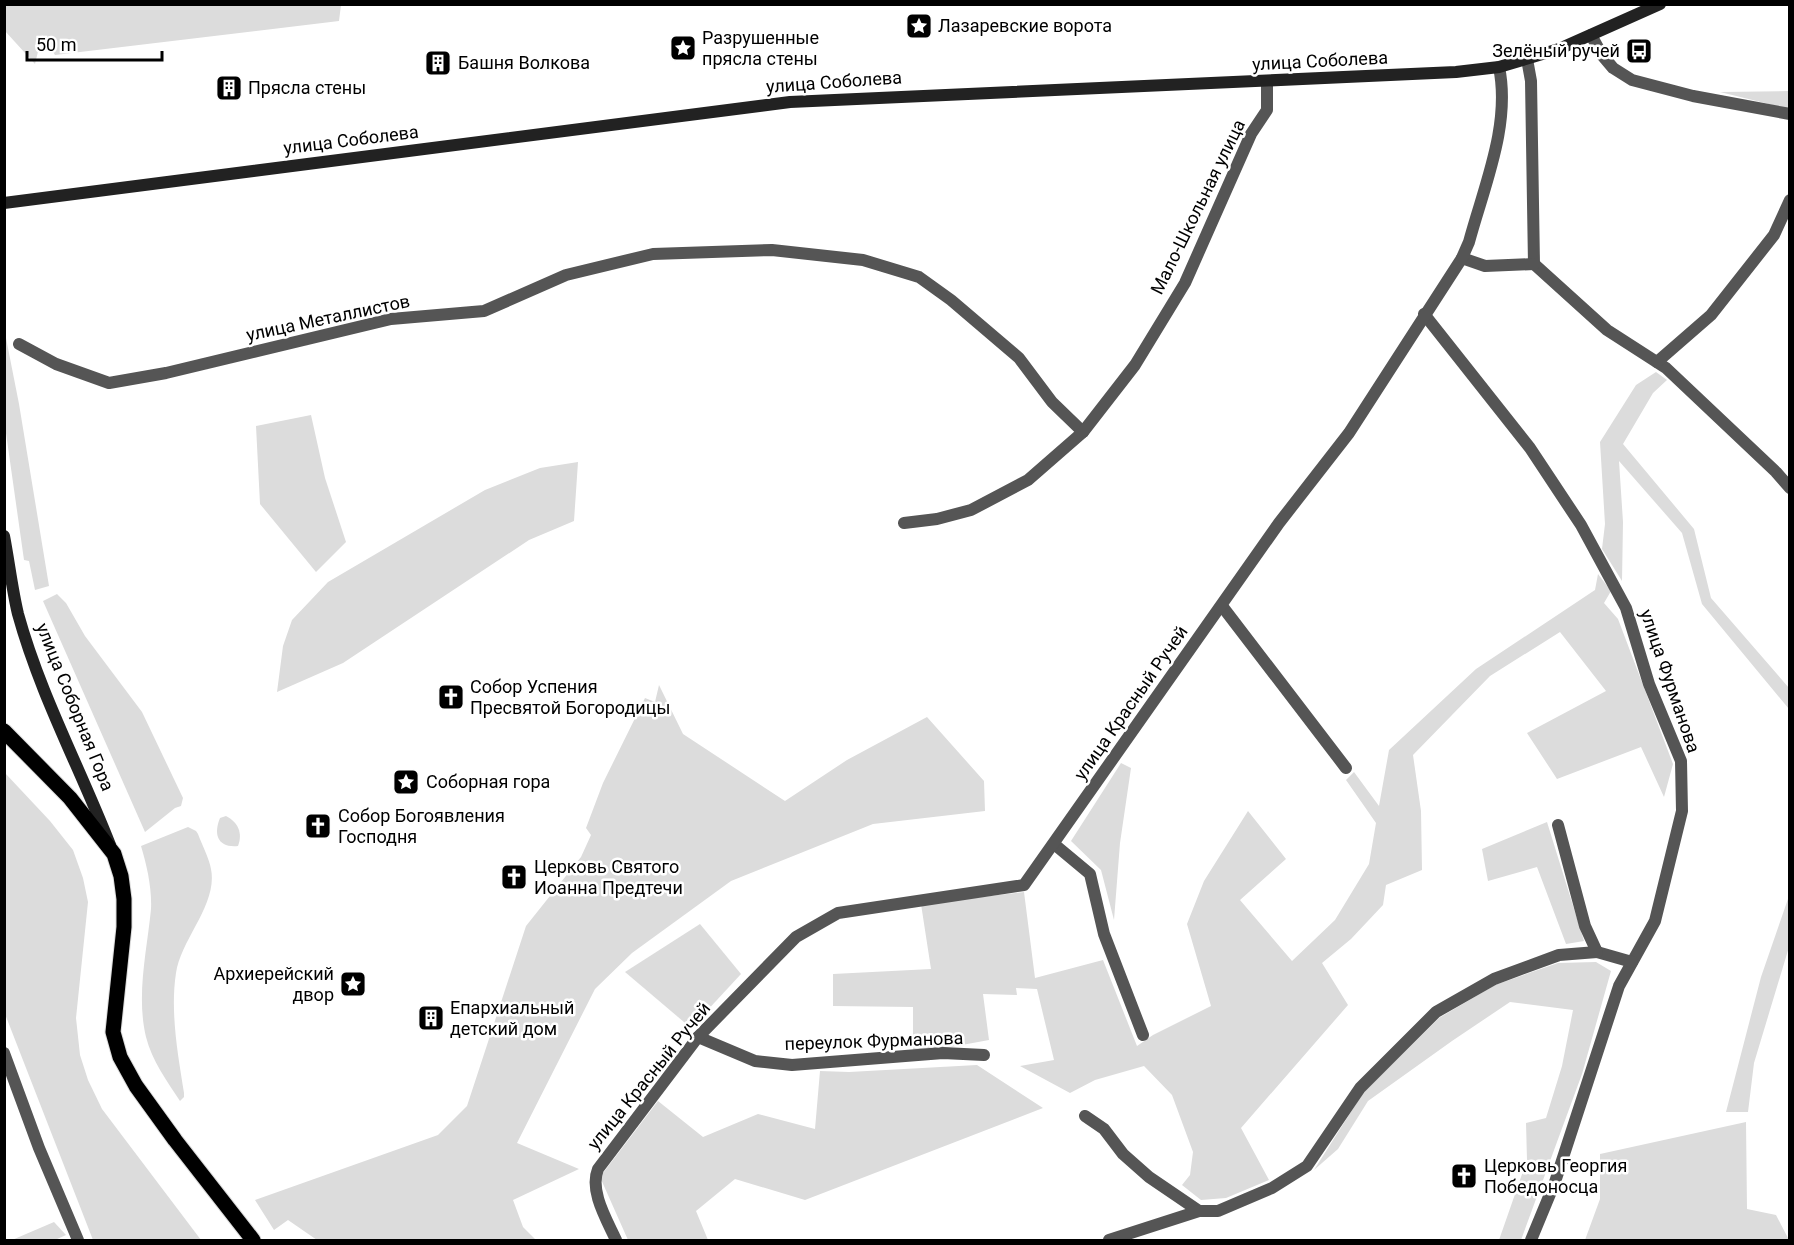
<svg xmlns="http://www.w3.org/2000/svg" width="1794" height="1245" font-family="Roboto,sans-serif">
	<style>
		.green { fill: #dcdcdc }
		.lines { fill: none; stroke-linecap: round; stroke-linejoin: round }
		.primary-casing { stroke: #dbdbdb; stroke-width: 17 }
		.street { stroke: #555; stroke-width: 12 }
		.secondary { stroke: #222; stroke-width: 12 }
		.primary { stroke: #000; stroke-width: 15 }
		.labels { text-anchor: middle; stroke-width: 5; stroke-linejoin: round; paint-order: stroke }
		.poi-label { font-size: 18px; fill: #000; stroke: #fff; text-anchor: start }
		.street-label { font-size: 18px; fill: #000; stroke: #fff }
	</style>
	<rect width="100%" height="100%" fill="#fff"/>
	<!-- green -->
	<g class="green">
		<polygon points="5,4 341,4 341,5 339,21 55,55 42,35 35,64 5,31"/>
		<polygon points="1789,91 1789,109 1720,92"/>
		<polygon points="5,333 19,404 49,586 35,590 29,561 24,560 5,426"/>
		<polygon points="1656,372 1667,380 1653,393 1623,444 1694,529 1711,598 1789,688 1789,709 1702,604 1682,533 1619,461 1623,522 1622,581 1602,549 1605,524 1600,442 1636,385"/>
		<polygon points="311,415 325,478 346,542 316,572 260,504 256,426"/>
		<polygon points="578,462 574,521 529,540 343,663 277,692 283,646 292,620 328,582 485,490 540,468"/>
		<polygon points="1598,574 1611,591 1604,603 1618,619 1673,764 1664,797 1641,747 1557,779 1527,733 1606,691 1560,632 1490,676 1413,755 1421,811 1422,870 1386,885 1383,905 1351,939 1322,963 1348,1005 1241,1128 1269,1180 1226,1198 1201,1200 1182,1185 1190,1175 1193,1152 1172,1095 1144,1066 1095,1080 1070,1093 1020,1066 1054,1060 1037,989 1016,988 1017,995 983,994 989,1040 913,1054 913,1007 833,1006 833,974 931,969 921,904 1024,892 1035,978 1103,960 1137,1046 1153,1035 1211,1006 1187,924 1204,881 1248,811 1286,859 1240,900 1292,961 1335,920 1369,864 1376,823 1346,780 1354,772 1379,806 1389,750 1476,669 1595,590"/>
		<polygon points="57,594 66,603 85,636 142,712 183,798 181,806 175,808 145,832 43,601"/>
		<polygon points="659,685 683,734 785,801 847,760 927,717 984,781 985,811 873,824 731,881 632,953 595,989 517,1143 579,1169 513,1200 523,1227 536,1240 317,1240 288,1220 274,1230 255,1200 438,1135 467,1106 526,926 581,857 591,835 586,828 603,783 645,698 655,702"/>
		<polygon points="1121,763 1131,768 1120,843 1114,920 1101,870 1071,841"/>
		<polygon points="5,773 50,821 73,850 83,878 88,902 76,1018 80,1055 88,1080 102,1109 201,1240 93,1240 5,1014"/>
		<path d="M226,816C238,822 243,833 238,846C218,848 213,835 220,818Z"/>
		<polygon points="1547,822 1584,941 1566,944 1537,867 1488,881 1482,849"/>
		<path d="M188,827L196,831L198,834C202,845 209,858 211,869C218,904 181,939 176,973C170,1012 178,1055 184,1093V1097L180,1101C167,1081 152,1061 146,1037C136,995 147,951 151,909C152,888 147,866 141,846Z"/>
		<polygon points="1789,896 1789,947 1754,1063 1748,1112 1726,1112 1761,977"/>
		<polygon points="700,924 741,974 691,1028 625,972"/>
		<polygon points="1596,962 1611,971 1582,1074 1521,1240 1499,1240 1527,1160 1526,1123 1546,1118 1562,1066 1573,1010 1510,1002 1452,1041 1368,1101 1338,1149 1314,1170 1363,1093 1439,1018 1495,985 1558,963"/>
		<polygon points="977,1065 1043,1108 805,1200 735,1179 696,1211 708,1240 628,1240 600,1177 658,1101 703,1137 758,1114 815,1129 820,1071 849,1072"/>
		<polygon points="1746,1122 1747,1209 1776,1215 1789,1240 1585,1240 1600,1199 1600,1154"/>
		<polygon points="54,1222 66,1235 55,1240 12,1240"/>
	</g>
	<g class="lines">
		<defs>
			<polyline id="primary" points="4,731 70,798 114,854 121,876 124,899 124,927 113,1032 120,1057 136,1086 175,1140 253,1240"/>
		</defs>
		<!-- primary casing -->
		<use href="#primary" class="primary-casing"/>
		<!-- street -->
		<g class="street">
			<polyline points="1591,35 1602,55 1613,68 1632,80 1693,96 1790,114"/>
			<polyline points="1527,59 1531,81 1534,264 1607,330 1666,368 1776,472 1790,488"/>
			<polyline points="1462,258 1485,266 1534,264"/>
			<polyline points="1424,314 1530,448 1581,525 1626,608 1649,684 1681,761 1682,811 1655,921 1619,986 1555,1182 1531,1240"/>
			<polyline points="19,344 56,364 109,383 166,373 391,319 484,311 566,275 653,254 772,250 863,260 919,277 951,300 1019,358 1052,402 1083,432"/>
			<polyline points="1657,362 1711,315 1774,235 1790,200"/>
			<polyline points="904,523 937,519 971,510 1028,480 1083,432 1135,365 1185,283 1251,134 1267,110 1267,82"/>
			<polyline points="1222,606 1346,768"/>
			<polyline points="1054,844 1090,874 1104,934 1143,1035"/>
			<polyline points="1597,952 1632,962"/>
			<polyline points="698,1037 755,1061 792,1065 943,1053 984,1055"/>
			<polyline points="4,1053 39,1148 78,1240"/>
			<polyline points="1085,1116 1104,1129 1123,1154 1149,1177 1199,1211"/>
			<path d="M616,1240C607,1220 589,1191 598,1169L698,1037L796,937L838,913L1024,885L1279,523L1349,433L1462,258L1469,242C1484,186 1511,125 1499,67"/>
			<polyline points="1109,1240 1199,1211 1218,1211 1272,1188 1307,1166 1360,1088 1436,1012 1494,979 1559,955 1597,952 1585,926 1558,825"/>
		</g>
		<!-- secondary -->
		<g class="secondary">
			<polyline points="4,203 790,102 1456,72 1499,67 1559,49 1660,4"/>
			<path d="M4,536C9,562 12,589 18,614C40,694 80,768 110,845"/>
		</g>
		<!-- primary -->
		<use href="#primary" class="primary"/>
	</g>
	<!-- icons -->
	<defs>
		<symbol id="sight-square" viewBox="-11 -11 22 22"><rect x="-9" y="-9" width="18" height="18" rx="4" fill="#000" stroke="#fff"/><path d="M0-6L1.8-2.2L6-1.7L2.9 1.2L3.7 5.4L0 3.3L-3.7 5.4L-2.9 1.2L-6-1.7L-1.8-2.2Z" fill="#fff"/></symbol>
		<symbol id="bus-square" viewBox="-11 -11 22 22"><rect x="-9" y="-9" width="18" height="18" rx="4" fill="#000" stroke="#fff"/><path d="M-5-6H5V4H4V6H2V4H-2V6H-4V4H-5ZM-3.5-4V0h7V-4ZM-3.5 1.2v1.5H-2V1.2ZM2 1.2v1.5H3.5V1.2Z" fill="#fff"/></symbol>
		<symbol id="building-square" viewBox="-11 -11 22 22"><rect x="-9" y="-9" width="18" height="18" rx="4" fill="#000" stroke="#fff"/><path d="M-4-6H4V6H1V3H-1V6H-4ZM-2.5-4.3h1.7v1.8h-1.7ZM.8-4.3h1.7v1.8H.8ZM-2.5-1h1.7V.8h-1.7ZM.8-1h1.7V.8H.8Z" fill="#fff"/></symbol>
		<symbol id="church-square" viewBox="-11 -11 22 22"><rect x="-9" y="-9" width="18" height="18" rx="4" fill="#000" stroke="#fff"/><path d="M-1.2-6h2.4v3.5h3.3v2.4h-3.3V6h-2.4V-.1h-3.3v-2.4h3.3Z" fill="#fff"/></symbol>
	</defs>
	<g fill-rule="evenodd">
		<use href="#sight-square" x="904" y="11" width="30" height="30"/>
		<use href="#sight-square" x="668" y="33" width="30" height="30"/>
		<use href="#bus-square" x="1624" y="36" width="30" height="30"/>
		<use href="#building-square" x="423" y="48" width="30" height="30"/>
		<use href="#building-square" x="214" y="73" width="30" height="30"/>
		<use href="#church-square" x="436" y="682" width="30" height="30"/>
		<use href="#sight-square" x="391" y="767" width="30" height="30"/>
		<use href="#church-square" x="303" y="811" width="30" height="30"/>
		<use href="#church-square" x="499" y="862" width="30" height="30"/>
		<use href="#sight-square" x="338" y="969" width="30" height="30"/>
		<use href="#building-square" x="416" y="1003" width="30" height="30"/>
		<use href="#church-square" x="1449" y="1161" width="30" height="30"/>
	</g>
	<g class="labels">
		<!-- poi labels -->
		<g class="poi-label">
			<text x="938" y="32">Лазаревские ворота</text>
			<text x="702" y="44">Разрушенные<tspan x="702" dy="21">прясла стены</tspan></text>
			<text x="1620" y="57" text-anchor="end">Зелёный ручей</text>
			<text x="458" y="69">Башня Волкова</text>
			<text x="248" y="94">Прясла стены</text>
			<text x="470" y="693">Собор Успения<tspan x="470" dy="21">Пресвятой Богородицы</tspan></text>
			<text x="426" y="788">Соборная гора</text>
			<text x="338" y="822">Собор Богоявления<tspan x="338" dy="21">Господня</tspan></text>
			<text x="534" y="873">Церковь Святого<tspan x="534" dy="21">Иоанна Предтечи</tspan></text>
			<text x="334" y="980" text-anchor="end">Архиерейский<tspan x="334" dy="21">двор</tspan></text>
			<text x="450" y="1014">Епархиальный<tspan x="450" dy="21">детский дом</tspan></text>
			<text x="1484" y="1172">Церковь Георгия<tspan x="1484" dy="21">Победоносца</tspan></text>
		</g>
		<!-- street labels -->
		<g class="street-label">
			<text transform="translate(1320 61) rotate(-3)" y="6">улица Соболева</text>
			<text transform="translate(834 82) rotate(-4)" y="6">улица Соболева</text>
			<text transform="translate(351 140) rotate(-7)" y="6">улица Соболева</text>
			<text transform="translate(1198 207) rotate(-64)" y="6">Мало-Школьная улица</text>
			<text transform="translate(328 318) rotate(-12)" y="6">улица Металлистов</text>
			<text transform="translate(1670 681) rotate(71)" y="6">улица Фурманова</text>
			<text transform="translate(1131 703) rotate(-55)" y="6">улица Красный Ручей</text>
			<text transform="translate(75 707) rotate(68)" y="6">улица Соборная Гора</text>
			<text transform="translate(874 1041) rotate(-2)" y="6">переулок Фурманова</text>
			<text transform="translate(649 1076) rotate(-51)" y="6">улица Красный Ручей</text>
		</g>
	</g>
	<!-- border -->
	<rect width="1794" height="1245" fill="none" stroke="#000000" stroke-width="12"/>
	<!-- scale -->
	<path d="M27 51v9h135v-9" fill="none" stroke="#000000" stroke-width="3"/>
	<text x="36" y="51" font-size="18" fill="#000000" stroke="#ffffff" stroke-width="4.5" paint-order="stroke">50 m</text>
</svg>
